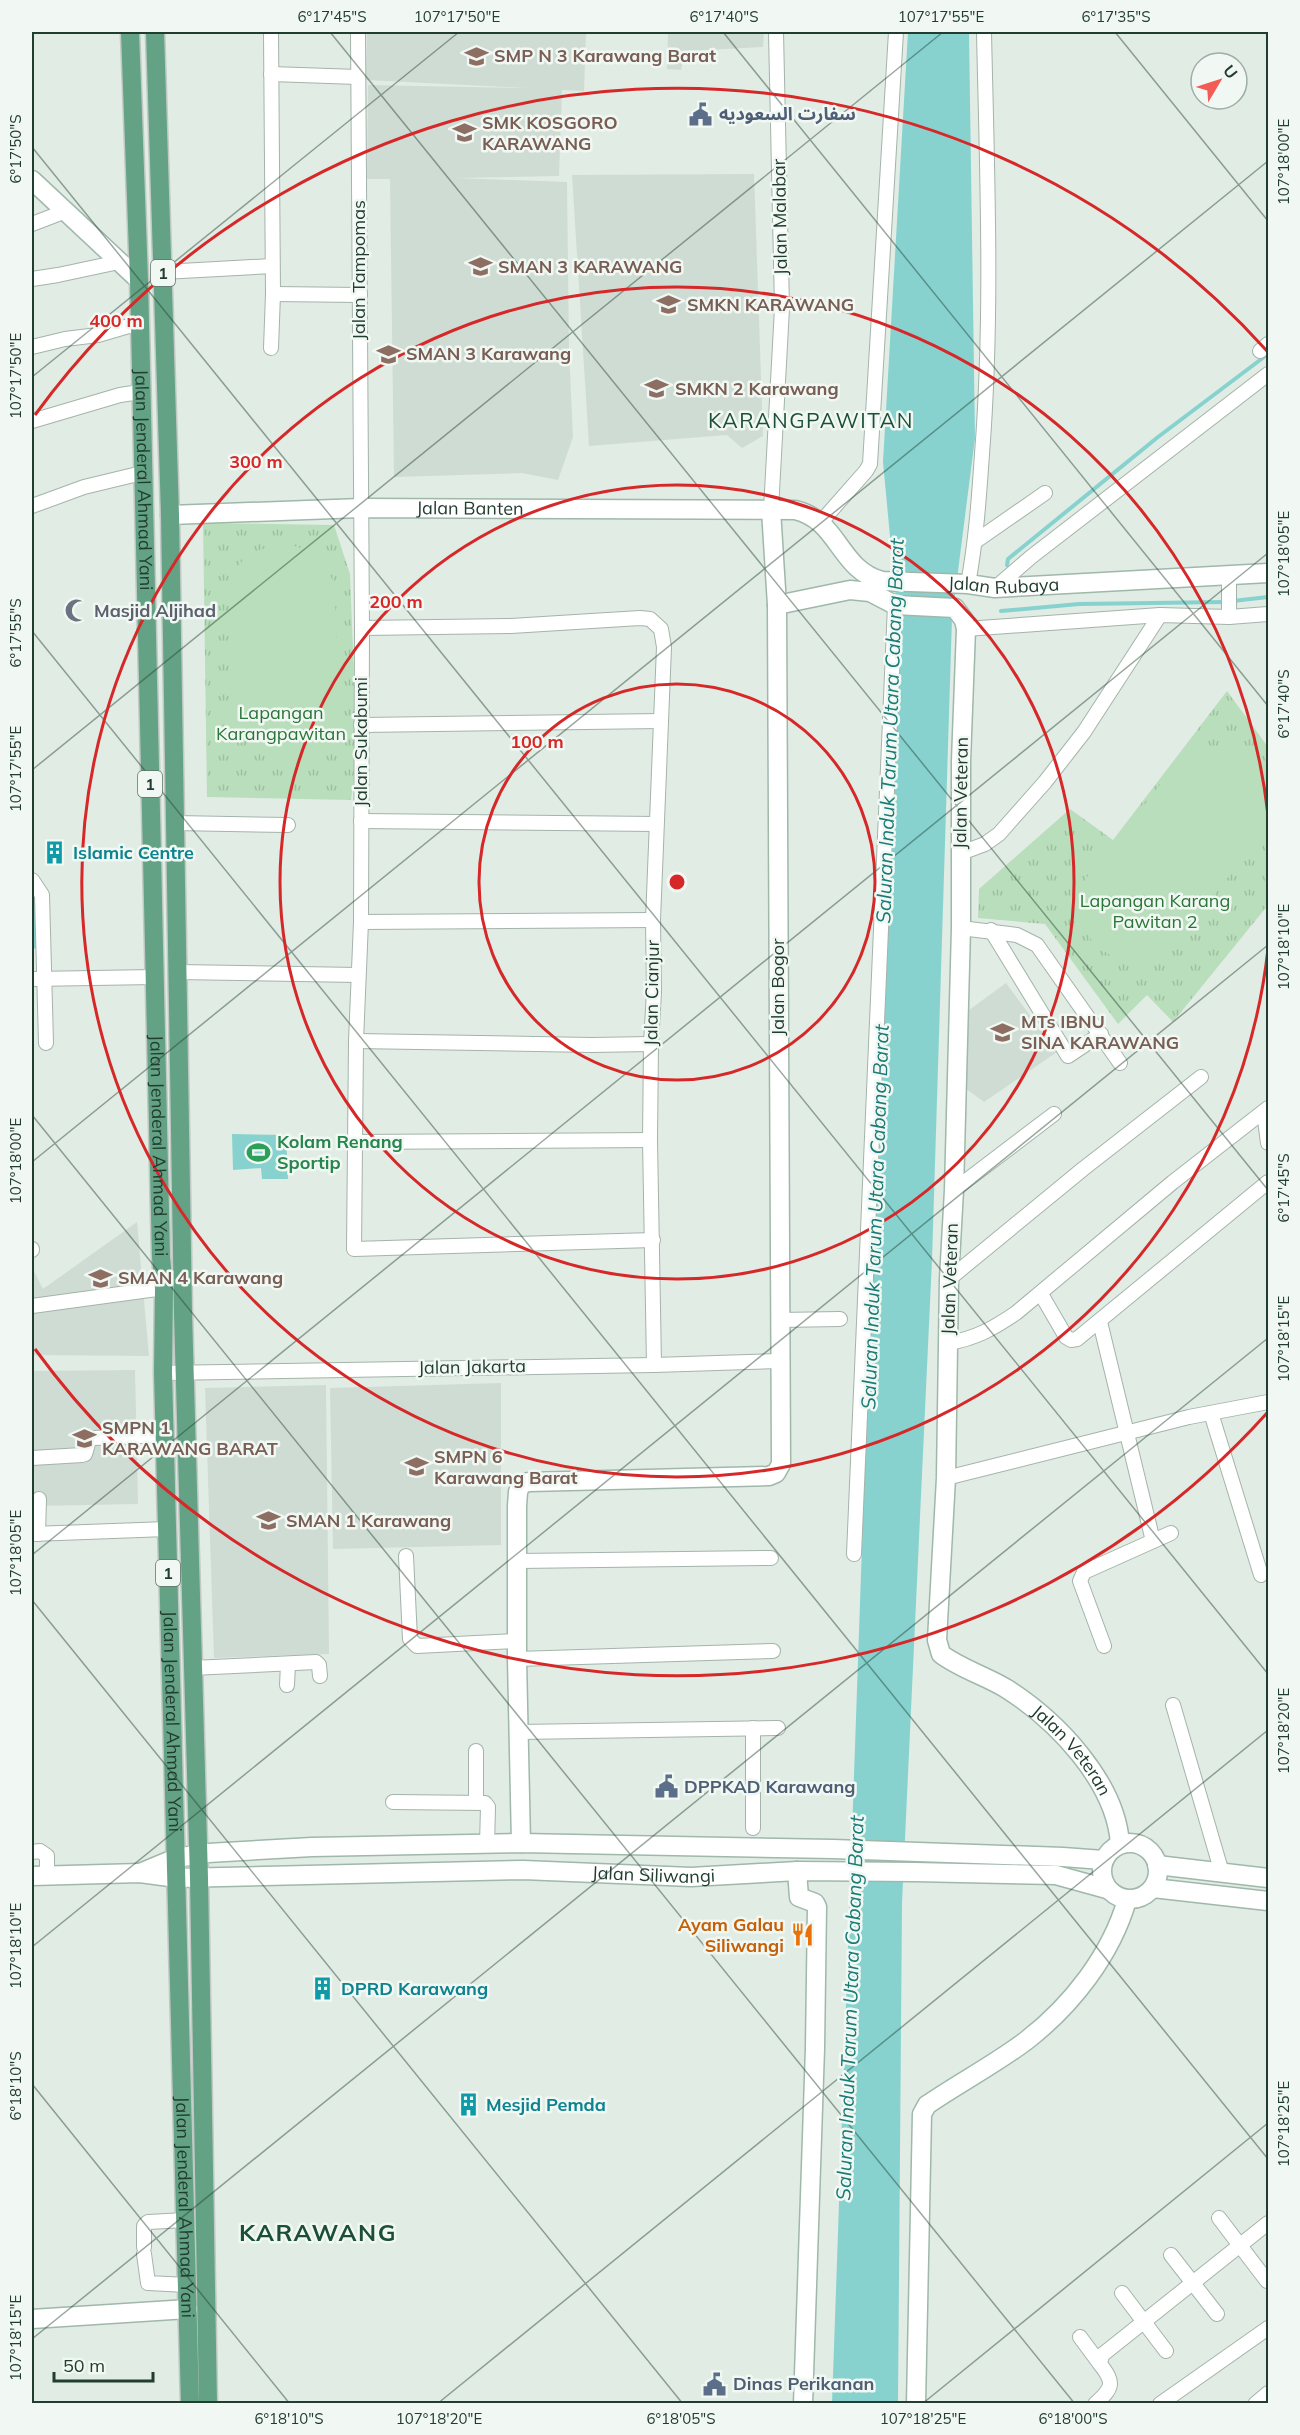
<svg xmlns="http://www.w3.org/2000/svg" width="1300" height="2435" font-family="Mulish,'Noto Sans Arabic',sans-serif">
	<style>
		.built { fill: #cfdcd3 }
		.grass { fill: url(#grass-tufts) }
		.pitch { fill: #b9debb }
		.water { fill: #87d2cf }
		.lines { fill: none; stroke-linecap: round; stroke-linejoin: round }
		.stream { stroke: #87d2cf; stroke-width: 4 }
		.street-casing { stroke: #a4b4aa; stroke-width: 16 }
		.secondary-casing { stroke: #9fb8aa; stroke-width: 21 }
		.primary-casing { stroke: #c1c9c5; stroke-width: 21 }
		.street { stroke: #fff; stroke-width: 14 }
		.secondary { stroke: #fff; stroke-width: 18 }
		.primary { stroke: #64a285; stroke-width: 18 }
		.ticks { fill: none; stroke: #213d2f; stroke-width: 1.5; stroke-opacity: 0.45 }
		.ring { fill: none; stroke: #d62828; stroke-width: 3 }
		.labels { text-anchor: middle; stroke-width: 5; stroke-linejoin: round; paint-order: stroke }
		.shield { fill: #f1f8f3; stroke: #5f756a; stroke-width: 1.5 }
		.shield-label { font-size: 16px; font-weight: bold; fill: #213d2f }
		.education-label { font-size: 18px; font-weight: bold; fill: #785e54; stroke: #f1f8f3; text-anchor: start }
		.service-label { font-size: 18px; font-weight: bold; fill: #4e5e75; stroke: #f1f8f3; text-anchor: start }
		.street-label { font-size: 18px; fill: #213d2f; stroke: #f1f8f3 }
		.worship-label { font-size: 18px; font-weight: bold; fill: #5b616d; stroke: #f1f8f3; text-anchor: start }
		.park-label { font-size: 18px; fill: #2a7537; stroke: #f1f8f3 }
		.culture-label { font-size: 18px; font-weight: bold; fill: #0d838f; stroke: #f1f8f3; text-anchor: start }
		.leisure-label { font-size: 18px; font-weight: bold; fill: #27864d; stroke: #f1f8f3; text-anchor: start }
		.food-label { font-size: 18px; font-weight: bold; fill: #c56008; stroke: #f1f8f3; text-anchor: end }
		.water-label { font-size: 20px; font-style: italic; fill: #197a76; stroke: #f1f8f3 }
		.quarter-label { font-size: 21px; letter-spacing: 1.5px; fill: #1c4f38; stroke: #f1f8f3 }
		.district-label { font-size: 24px; font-weight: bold; letter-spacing: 1.5px; fill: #1c4f38; stroke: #f1f8f3 }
		.centre { fill: #d62828; stroke: #f1f8f3; stroke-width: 3 }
		.ring-label { font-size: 18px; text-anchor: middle; font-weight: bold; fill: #d62828; stroke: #f1f8f3; stroke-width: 5; stroke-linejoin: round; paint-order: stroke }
		.neatline { fill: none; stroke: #213d2f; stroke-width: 2 }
		.ticks-label { font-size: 15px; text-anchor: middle; fill: #213d2f }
	</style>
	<defs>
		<pattern id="grass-tufts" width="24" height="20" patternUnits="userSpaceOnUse" patternTransform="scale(1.5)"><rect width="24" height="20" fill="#b9debb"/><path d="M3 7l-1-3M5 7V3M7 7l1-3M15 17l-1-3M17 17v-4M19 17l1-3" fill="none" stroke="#9fbfa1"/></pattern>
	</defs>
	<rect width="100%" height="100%" fill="#e1ece4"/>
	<!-- built -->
	<g class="built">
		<polygon points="367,32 586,32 584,91 562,90 559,176 456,178 567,182 569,351 573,437 558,480 522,473 394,477 390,179 367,179 368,85 527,88 366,80"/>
		<polygon points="668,32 764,32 763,47 685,51 681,70 667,69"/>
		<polygon points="754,174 763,436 742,448 727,435 589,446 572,175"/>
		<polygon points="1006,983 1057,1052 984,1102 961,1085 965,1013"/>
		<polygon points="137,1222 149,1356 32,1355 32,1267 43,1289"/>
		<polygon points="135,1370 138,1504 32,1506 32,1371"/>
		<polygon points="501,1383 501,1545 333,1549 330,1388"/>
		<polygon points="326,1385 329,1654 214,1658 205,1388"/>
	</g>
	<!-- grass -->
	<g class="grass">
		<polygon points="203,523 334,525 350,574 357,753 351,800 207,797"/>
		<polygon points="1227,691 1268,747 1268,905 1173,1022 1147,995 1118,1024 1045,924 978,918 979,889 1070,809 1113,840"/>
	</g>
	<!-- pitch -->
	<g class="pitch">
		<path d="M287,544C310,549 324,561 334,583C336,618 337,653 338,688C338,699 341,714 338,724C332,744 309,767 287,764C260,761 237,735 232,709C232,683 225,589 235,570C245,553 269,545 287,544Z"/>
		<path d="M1205,750L1224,751L1242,756L1257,768L1266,781L1268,793V826L1170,951C1165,954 1159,959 1153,960C1118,972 1072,937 1078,899C1080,892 1084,884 1087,877L1174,767L1188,757Z"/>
	</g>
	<!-- water -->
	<g class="water">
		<polygon points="908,32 969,32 975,438 952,618 932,1260 902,1903 898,2403 832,2404 869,1346 898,621 883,462"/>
		<polygon points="37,889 38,948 32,949 32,890"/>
		<polygon points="232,1134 286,1135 288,1179 262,1179 261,1168 233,1170"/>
	</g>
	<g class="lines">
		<!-- stream -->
		<g class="stream">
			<polyline points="1007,565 1008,559 1158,437 1268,354"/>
			<polyline points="1233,601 1268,597"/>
			<polyline points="1001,611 1079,604 1225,602"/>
		</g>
		<defs>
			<g id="street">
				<polyline points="358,32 362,628 361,922 356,1041 354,1249 653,1240"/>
				<polyline points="271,74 358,77"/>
				<polyline points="32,224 66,211"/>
				<polyline points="163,272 272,266"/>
				<polyline points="32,279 58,275 119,262"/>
				<polyline points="273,294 360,295"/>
				<polyline points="32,347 65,339 98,335 139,323"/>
				<polyline points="271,348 273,294 271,32"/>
				<polyline points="1260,351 1268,344"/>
				<polyline points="32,421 120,395 140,392"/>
				<polyline points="32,506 84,487 142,473"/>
				<polyline points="771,510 782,308 776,32"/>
				<polyline points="821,522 866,471 870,464 896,32"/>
				<polyline points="976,541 1045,493"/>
				<polyline points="1229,577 1229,617"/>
				<path d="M968,584C976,541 979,498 982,454C993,313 987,172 984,32"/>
				<polyline points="995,588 1031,557 1268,374"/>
				<polyline points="362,628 511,626 640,618 650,619 661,629 664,647 653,920 654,992 651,1044 650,1140 654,1365"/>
				<polyline points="966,629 1160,615 1229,617 1268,614"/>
				<polyline points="361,725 661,721"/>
				<polyline points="361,821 656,824"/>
				<polyline points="175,823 288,825"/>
				<polyline points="961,853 985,844 999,834 1045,782 1084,732 1160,615"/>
				<polyline points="32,880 42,895 46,1043"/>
				<polyline points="361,922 653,920"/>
				<polyline points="961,928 1017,935 1037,945 1120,1063"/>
				<polyline points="991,930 1068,1056 1101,1034"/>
				<polyline points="177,972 358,975"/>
				<polyline points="32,979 154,977"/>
				<polyline points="356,1041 591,1045 651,1044"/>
				<polyline points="1264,1112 1268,1143"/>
				<polyline points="356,1142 650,1140"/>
				<polyline points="954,1190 1054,1114"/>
				<polyline points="32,1249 32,1250"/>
				<polyline points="949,1279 1083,1169 1201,1077"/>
				<polyline points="1041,1294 1066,1337 1071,1340 1077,1339 1268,1182"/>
				<polyline points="32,1306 164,1288"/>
				<polyline points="780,1320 840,1319"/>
				<polyline points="1100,1322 1153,1541"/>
				<path d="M948,1343C975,1339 994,1328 1016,1313L1173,1182L1268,1108"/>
				<polyline points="163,1373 654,1365 780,1361"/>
				<polyline points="1211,1413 1261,1575"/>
				<polyline points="32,1458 82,1455 85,1454 89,1440 94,1438 165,1435"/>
				<polyline points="946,1478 1189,1417 1268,1402"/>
				<polyline points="32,1534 167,1529"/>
				<polyline points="38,1534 39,1499"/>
				<polyline points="854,1554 895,605"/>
				<polyline points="406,1556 410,1639 417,1646 517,1641"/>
				<polyline points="518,1561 771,1558"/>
				<polyline points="1104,1646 1080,1581 1084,1572 1171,1533"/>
				<polyline points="517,1659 773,1651"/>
				<polyline points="192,1668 316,1662 319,1665 320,1676"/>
				<polyline points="287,1685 288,1664"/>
				<polyline points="1173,1705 1222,1873"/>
				<polyline points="753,1728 753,1828"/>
				<polyline points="519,1732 778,1728"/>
				<polyline points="393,1802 485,1803 488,1807 487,1845"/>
				<polyline points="476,1802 476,1751"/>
				<polyline points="32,1852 40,1851 47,1856 47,1876"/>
				<polyline points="1219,2218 1267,2281"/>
				<polyline points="144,2247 144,2226 148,2222 186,2220"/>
				<polyline points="144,2254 148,2283 187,2285"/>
				<polyline points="1171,2255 1217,2314"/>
				<polyline points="1122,2293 1166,2351"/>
				<polyline points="1080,2337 1100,2364"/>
				<path d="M1095,2404C1113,2388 1115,2383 1100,2364L1102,2355L1268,2223"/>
				<polyline points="1160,2404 1268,2328"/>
				<polyline points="1255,2404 1268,2393"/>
			</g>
			<g id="secondary">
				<polyline points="32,180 139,280"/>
				<path id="s1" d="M170,515L361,508L795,510C839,520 839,570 882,581L968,584L995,588L1268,573"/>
				<path id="s2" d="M777,605L850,590L870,592L895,605L955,608L964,620L966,629L961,761V928L954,1190L949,1279L946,1478L937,1640L941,1654C961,1669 986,1676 1007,1689C1057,1721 1116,1782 1120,1844"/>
				<circle cx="1130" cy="1871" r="28"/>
				<polyline points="521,1843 517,1659 517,1506 518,1492 521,1484 529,1482 769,1476 776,1473 781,1464 777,605 771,510"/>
				<polyline points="1157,1865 1268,1878"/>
				<polyline points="797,1871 799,1897 815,1903 817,1907 815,2048 803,2404"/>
				<polyline points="140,1873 176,1858 208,1853 312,1847 521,1843 833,1849 1063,1857 1103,1860"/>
				<path id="s3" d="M32,1876L140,1873L177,1878L523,1870L691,1877L797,1871L914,1872L1056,1875L1107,1889"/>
				<polyline points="1153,1888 1268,1901"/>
				<polyline points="32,2319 188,2309"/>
				<path d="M916,2404L922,2114L927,2105C959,2083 997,2063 1027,2040C1072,2005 1111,1955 1127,1900"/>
			</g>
			<g id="primary">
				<path id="s4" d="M130,32L139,280L161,1257L164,1288L163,1373L190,2404"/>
				<polyline points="155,32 170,515 183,1313 199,1878 208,2404"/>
			</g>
		</defs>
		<!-- street casing -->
		<use href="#street" class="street-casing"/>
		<!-- secondary casing -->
		<use href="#secondary" class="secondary-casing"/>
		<!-- primary casing -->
		<use href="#primary" class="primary-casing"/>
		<!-- street -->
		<use href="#street" class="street"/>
		<!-- secondary -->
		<use href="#secondary" class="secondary"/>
		<!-- primary -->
		<use href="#primary" class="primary"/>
	</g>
	<!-- ticks -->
	<path class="ticks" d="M330,32L1268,1190M723,32L1268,706M1115,32L1268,221M32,147L1268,1674M32,377L459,32M32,631L1268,2159M32,770L943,32M32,1115L1075,2404M32,1162L1268,161M32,1555L1268,553M32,1600L683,2404M32,1947L1268,945M32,2084L290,2404M32,2339L1268,1338M437,2404L1268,1730M922,2404L1268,2123"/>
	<!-- distance rings -->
	<g class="ring">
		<circle cx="677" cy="882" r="198"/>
		<circle cx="677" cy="882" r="397"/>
		<path d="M1268 949A595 595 0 1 1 1268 815"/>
		<path d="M1267 1413A794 794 0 0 1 35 1349M35 415A794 794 0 0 1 1267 351"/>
	</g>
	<!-- icons -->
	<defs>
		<symbol id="school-bare" viewBox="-9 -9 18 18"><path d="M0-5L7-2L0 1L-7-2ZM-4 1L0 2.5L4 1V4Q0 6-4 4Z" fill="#8d6e63" stroke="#f1f8f3" stroke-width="2.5" paint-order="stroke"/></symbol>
		<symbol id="civic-bare" viewBox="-9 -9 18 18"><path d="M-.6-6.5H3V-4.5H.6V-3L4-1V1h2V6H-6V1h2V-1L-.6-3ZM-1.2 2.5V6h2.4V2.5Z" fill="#5c6f8a" stroke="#f1f8f3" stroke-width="2.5" paint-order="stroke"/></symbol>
		<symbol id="mosque-bare" viewBox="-9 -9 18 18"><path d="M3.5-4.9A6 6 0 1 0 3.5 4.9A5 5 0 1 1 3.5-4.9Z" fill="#6b7280" stroke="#f1f8f3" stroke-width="2.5" paint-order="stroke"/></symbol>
		<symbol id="building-bare" viewBox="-9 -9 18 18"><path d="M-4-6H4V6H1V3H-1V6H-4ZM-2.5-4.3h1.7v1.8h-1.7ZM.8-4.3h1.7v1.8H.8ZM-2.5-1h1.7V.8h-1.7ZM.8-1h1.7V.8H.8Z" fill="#0f9aa8" stroke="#f1f8f3" stroke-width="2.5" paint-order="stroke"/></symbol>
		<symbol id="stadium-bare" viewBox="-9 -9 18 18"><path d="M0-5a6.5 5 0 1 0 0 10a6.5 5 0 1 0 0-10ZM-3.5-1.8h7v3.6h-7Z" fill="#2e9e5b" stroke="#f1f8f3" stroke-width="2.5" paint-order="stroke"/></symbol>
		<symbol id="restaurant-bare" viewBox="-9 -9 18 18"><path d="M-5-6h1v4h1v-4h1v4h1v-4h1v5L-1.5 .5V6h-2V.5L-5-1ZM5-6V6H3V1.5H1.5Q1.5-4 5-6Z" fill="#e8710a" stroke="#f1f8f3" stroke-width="2.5" paint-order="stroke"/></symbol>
	</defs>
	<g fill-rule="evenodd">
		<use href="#school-bare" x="460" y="40" width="33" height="33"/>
		<use href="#civic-bare" x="684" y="98" width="33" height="33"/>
		<use href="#school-bare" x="448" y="116" width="33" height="33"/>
		<use href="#school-bare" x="464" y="250" width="33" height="33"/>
		<use href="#school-bare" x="652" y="288" width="33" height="33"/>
		<use href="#school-bare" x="372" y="338" width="33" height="33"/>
		<use href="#school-bare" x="640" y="372" width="33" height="33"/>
		<use href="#mosque-bare" x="60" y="594" width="33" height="33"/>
		<use href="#building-bare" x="38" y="836" width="33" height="33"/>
		<use href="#school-bare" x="986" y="1016" width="33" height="33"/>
		<use href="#stadium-bare" x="242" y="1136" width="33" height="33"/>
		<use href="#school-bare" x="84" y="1262" width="33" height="33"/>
		<use href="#school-bare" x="68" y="1422" width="33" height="33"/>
		<use href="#school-bare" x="400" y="1450" width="33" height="33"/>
		<use href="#school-bare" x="252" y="1504" width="33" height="33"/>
		<use href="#civic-bare" x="650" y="1770" width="33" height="33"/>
		<use href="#restaurant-bare" x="786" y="1918" width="33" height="33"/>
		<use href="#building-bare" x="306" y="1972" width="33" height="33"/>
		<use href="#building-bare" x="452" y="2088" width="33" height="33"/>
		<use href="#civic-bare" x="698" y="2368" width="33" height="33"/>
	</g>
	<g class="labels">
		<!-- shield labels -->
		<g class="shield">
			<rect x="151" y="260" width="24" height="26" rx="4.5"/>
			<rect x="138" y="771" width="24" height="26" rx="4.5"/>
			<rect x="156" y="1560" width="24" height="26" rx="4.5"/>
		</g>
		<g class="shield-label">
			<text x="163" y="279">1</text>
			<text x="150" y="790">1</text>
			<text x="168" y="1579">1</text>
		</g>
		<!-- education labels -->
		<g class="education-label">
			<text x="494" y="62">SMP N 3 Karawang Barat</text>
			<text x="482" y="129">SMK KOSGORO<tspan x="482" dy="21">KARAWANG</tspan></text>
			<text x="498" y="273">SMAN 3 KARAWANG</text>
			<text x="687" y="311">SMKN KARAWANG</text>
			<text x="406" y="360">SMAN 3 Karawang</text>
			<text x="675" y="395">SMKN 2 Karawang</text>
			<text x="1021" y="1028">MTs IBNU<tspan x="1021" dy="21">SINA KARAWANG</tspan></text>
			<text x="118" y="1284">SMAN 4 Karawang</text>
			<text x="102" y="1434">SMPN 1<tspan x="102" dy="21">KARAWANG BARAT</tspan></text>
			<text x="434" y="1463">SMPN 6<tspan x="434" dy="21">Karawang Barat</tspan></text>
			<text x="286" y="1527">SMAN 1 Karawang</text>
		</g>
		<!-- service labels -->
		<g class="service-label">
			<text x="719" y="120">سفارت السعوديه</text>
			<text x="684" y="1793">DPPKAD Karawang</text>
			<text x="733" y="2390">Dinas Perikanan</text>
		</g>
		<!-- street labels -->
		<g class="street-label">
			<text transform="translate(780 217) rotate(-91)" y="6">Jalan Malabar</text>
			<text transform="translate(359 270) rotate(-90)" y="6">Jalan Tampomas</text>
			<text dy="6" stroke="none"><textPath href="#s4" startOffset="448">Jalan Jenderal Ahmad Yani</textPath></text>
			<text dy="6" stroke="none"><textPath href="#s1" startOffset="300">Jalan Banten</textPath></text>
			<text dy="6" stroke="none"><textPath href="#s1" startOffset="862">Jalan Rubaya</textPath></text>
			<text transform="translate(361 742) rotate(-90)" y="6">Jalan Sukabumi</text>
			<text transform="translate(961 793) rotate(-89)" y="6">Jalan Veteran</text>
			<text transform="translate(778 987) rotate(-90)" y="6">Jalan Bogor</text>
			<text transform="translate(652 993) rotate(-89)" y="6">Jalan Cianjur</text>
			<text dy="6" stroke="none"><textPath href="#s4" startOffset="1114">Jalan Jenderal Ahmad Yani</textPath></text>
			<text transform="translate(950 1279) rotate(-88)" y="6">Jalan Veteran</text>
			<text transform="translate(472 1367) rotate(-1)" y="6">Jalan Jakarta</text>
			<text dy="6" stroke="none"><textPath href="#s4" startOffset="1690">Jalan Jenderal Ahmad Yani</textPath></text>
			<text dy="6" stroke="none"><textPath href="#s2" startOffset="1398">Jalan Veteran</textPath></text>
			<text dy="6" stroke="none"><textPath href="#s3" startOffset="622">Jalan Siliwangi</textPath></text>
			<text dy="6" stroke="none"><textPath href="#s4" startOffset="2176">Jalan Jenderal Ahmad Yani</textPath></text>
		</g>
		<!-- worship labels -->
		<g class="worship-label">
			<text x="94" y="617">Masjid Aljihad</text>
		</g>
		<!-- park labels -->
		<g class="park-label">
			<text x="281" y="719">Lapangan<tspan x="281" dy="21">Karangpawitan</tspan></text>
			<text x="1155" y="907">Lapangan Karang<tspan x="1155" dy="21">Pawitan 2</tspan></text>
		</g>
		<!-- culture labels -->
		<g class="culture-label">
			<text x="73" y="859">Islamic Centre</text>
			<text x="341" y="1995">DPRD Karawang</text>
			<text x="486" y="2111">Mesjid Pemda</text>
		</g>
		<!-- leisure labels -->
		<g class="leisure-label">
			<text x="277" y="1148">Kolam Renang<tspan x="277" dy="21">Sportip</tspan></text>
		</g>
		<!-- food labels -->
		<g class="food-label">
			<text x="784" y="1931">Ayam Galau<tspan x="784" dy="21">Siliwangi</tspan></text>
		</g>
		<!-- water labels -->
		<g class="water-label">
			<text transform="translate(890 731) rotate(-88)" y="7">Saluran Induk Tarum Utara Cabang Barat</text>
			<text transform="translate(875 1217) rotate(-88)" y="7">Saluran Induk Tarum Utara Cabang Barat</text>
			<text transform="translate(850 2008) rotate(-88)" y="7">Saluran Induk Tarum Utara Cabang Barat</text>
		</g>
		<!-- quarter labels -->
		<g class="quarter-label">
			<text x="811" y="428">KARANGPAWITAN</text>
		</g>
		<!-- district labels -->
		<g class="district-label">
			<text x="318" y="2241">KARAWANG</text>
		</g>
	</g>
	<circle cx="677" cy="882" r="9" class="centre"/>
	<g class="ring-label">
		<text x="116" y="327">400 m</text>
		<text x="256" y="468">300 m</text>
		<text x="396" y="608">200 m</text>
		<text x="537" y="748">100 m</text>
	</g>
	<!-- border -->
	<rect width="1300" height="2435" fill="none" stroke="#f1f8f3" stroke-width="66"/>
	<!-- north arrow -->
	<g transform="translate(1219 81) rotate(51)"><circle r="28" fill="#f1f8f3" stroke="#9eada5" stroke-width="1.5"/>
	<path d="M0-4.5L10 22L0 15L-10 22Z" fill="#f55b55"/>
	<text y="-9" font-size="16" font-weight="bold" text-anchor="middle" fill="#213d2f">U</text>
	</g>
	<!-- scale -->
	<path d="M54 2372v9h99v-9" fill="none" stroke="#213d2f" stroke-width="3"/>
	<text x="63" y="2372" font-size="18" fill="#213d2f" stroke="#f1f8f3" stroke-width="4.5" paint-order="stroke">50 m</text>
	<rect x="33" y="33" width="1234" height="2369" class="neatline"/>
	<g class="ticks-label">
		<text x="332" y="22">6°17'45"S</text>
		<text x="457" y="22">107°17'50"E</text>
		<text x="724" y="22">6°17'40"S</text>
		<text x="941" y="22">107°17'55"E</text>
		<text x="1116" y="22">6°17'35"S</text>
		<text transform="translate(16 149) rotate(-90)" y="5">6°17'50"S</text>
		<text transform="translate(1284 162) rotate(-90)" y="5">107°18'00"E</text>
		<text transform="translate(16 376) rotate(-90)" y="5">107°17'50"E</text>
		<text transform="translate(1284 554) rotate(-90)" y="5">107°18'05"E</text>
		<text transform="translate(16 633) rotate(-90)" y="5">6°17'55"S</text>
		<text transform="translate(1284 704) rotate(-90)" y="5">6°17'40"S</text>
		<text transform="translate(16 769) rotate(-90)" y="5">107°17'55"E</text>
		<text transform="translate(1284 947) rotate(-90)" y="5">107°18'10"E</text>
		<text transform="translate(16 1161) rotate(-90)" y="5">107°18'00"E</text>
		<text transform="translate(1284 1188) rotate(-90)" y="5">6°17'45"S</text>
		<text transform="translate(1284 1339) rotate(-90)" y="5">107°18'15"E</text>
		<text transform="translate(16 1553) rotate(-90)" y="5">107°18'05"E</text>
		<text transform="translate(1284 1731) rotate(-90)" y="5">107°18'20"E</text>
		<text transform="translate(16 1946) rotate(-90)" y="5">107°18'10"E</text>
		<text transform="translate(16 2086) rotate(-90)" y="5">6°18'10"S</text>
		<text transform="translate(1284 2124) rotate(-90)" y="5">107°18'25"E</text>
		<text transform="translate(16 2338) rotate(-90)" y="5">107°18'15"E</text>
		<text x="289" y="2424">6°18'10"S</text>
		<text x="439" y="2424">107°18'20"E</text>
		<text x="681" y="2424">6°18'05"S</text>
		<text x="923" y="2424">107°18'25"E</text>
		<text x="1073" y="2424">6°18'00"S</text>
	</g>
</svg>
